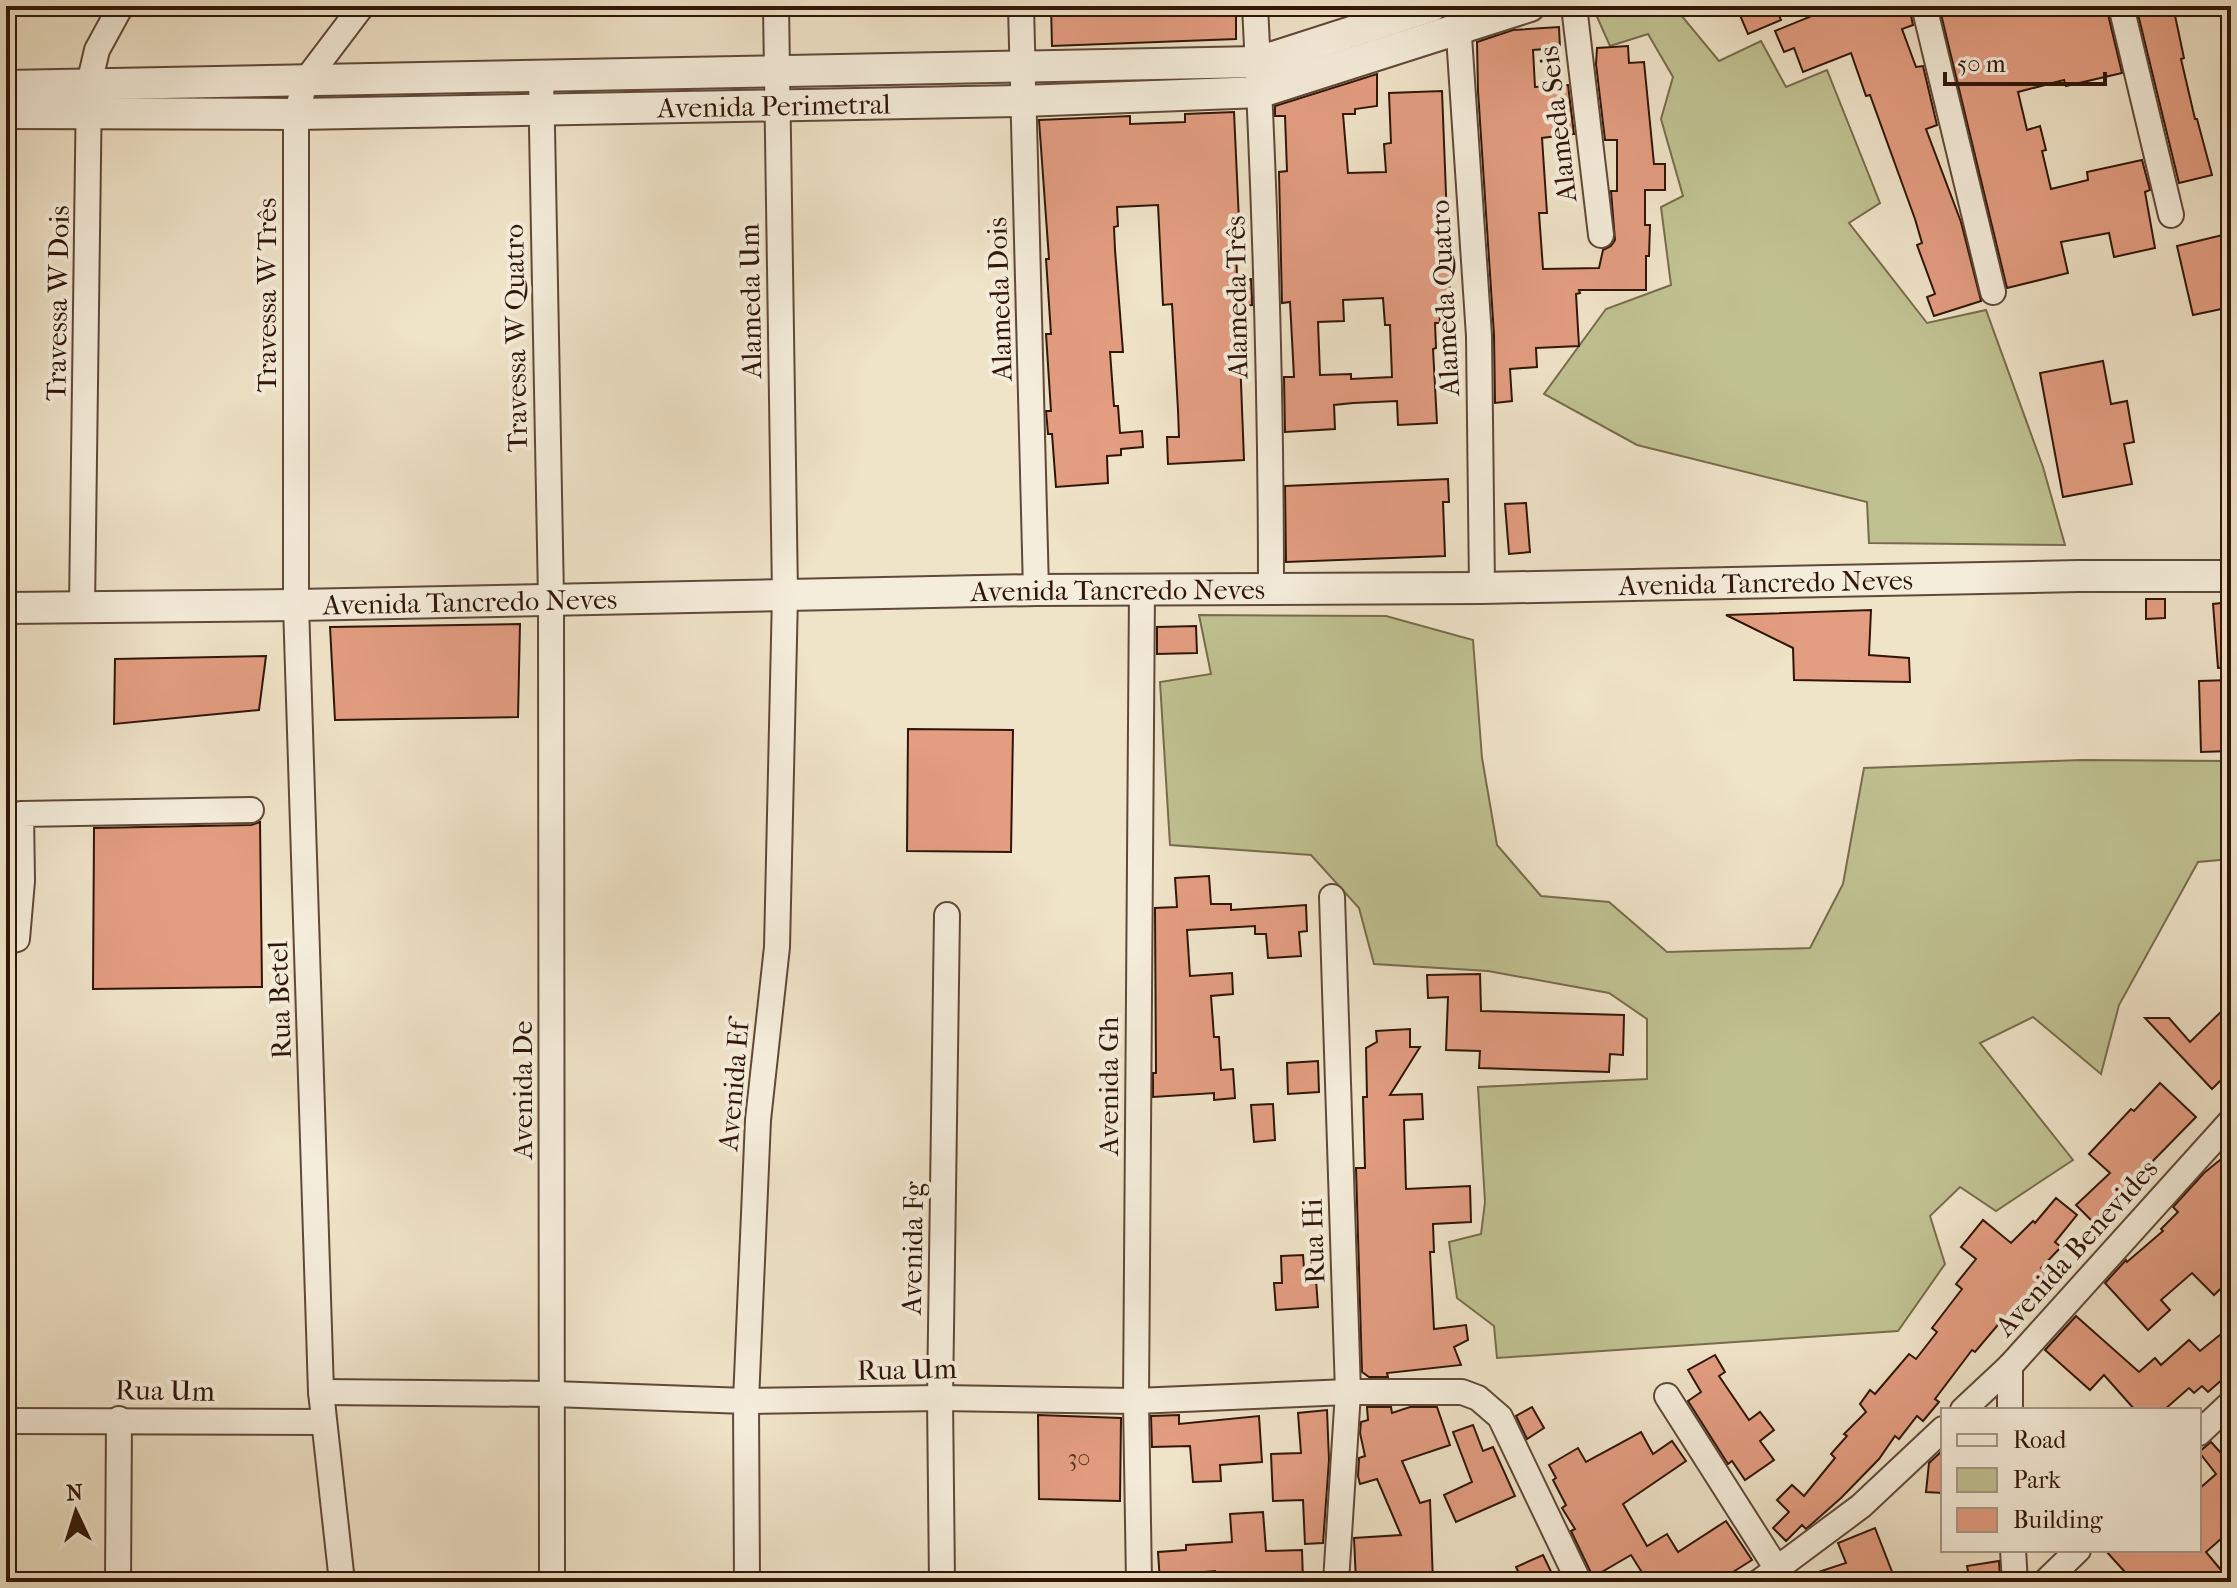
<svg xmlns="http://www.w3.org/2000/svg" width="2237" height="1588" font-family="'IM FELL French Canon',serif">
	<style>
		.green { fill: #c0c191; stroke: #786c4c; stroke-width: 2 }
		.building { fill: #e39d81; stroke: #311608; stroke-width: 2; fill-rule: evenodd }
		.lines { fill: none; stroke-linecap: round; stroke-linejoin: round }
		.minor-casing { stroke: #604938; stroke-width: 28 }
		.tertiary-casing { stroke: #604938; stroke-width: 34 }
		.minor { stroke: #f5eddb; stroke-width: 24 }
		.tertiary { stroke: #f5eddb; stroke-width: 30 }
		.labels { text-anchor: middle; stroke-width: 8; stroke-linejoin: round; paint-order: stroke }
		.number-label { font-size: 24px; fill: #5e3826 }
		.street-label { font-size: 28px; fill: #311608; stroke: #f5eddb }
	</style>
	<rect width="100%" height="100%" fill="#efe3c8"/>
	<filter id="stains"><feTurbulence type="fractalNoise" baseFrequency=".0025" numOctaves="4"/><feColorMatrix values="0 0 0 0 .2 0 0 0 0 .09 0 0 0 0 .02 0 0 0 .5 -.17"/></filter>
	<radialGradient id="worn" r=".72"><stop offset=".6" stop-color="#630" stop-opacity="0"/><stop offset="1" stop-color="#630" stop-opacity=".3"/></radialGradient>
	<!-- green -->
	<g class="green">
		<polygon points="1606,6 1664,6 1681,15 1719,61 1761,41 1786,87 1827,70 1880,203 1849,223 1927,323 1986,310 2043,467 2065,545 1869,543 1867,502 1637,445 1544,394 1606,309 1671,285 1661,207 1683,196 1661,119 1673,77 1648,34 1610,46 1594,10"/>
		<polygon points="1199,615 1386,616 1473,640 1482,758 1497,845 1541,896 1609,902 1667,952 1810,948 1843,884 1864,768 2082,760 2231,761 2231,859 2198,862 2119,1005 2101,1074 2033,1017 1980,1043 2073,1160 1996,1211 1960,1187 1930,1216 1945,1264 1898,1331 1497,1358 1494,1326 1457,1298 1449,1242 1481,1234 1485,1202 1478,1087 1647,1079 1647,1019 1609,993 1488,971 1374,964 1359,908 1311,855 1170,845 1160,682 1211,674"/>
	</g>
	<!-- building -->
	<g class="building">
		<polygon points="1051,6 1236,6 1236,39 1052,46"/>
		<polygon points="1736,6 1775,6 1781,20 1748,34"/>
		<polygon points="1836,6 1909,6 1913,25 1902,29 1916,67 1923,66 1937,125 1926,129 1961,222 1981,301 1934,316 1927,297 1935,294 1917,245 1922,243 1915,219 1870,95 1866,96 1851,53 1803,72 1794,48 1784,52 1775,31"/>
		<polygon points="1939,6 2106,6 2122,73 2066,86 2064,80 2018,92 2027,130 2040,126 2046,150 2042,151 2051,189 2088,180 2087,172 2142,160 2150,190 2145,192 2155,248 2114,257 2109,233 2061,242 2068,273 2007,288"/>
		<polygon points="2136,6 2173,6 2184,58 2181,59 2195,119 2197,119 2212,175 2179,183"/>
		<polygon points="1559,27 1560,48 1533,50 1535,87 1568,85 1574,134 1542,138 1547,213 1539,213 1543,269 1599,268 1603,250 1611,246 1615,240 1611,191 1617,191 1617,140 1605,140 1596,64 1597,48 1628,46 1629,63 1644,62 1654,164 1665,164 1665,190 1645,190 1645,225 1650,225 1649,256 1646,256 1646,290 1579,290 1580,293 1576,294 1579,346 1536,348 1537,367 1510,369 1512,401 1495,403 1494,335 1478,91 1477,42 1513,30"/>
		<path d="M1377,74V106L1355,109V114H1343L1348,173L1386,172L1384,144L1391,143L1389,93L1442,91L1450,297L1439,298L1440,323H1435L1436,348L1433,349L1437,423L1398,425L1397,401L1353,403L1334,405L1335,429L1285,432L1284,377H1294L1290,302L1282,303L1279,172L1287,171L1285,116H1275V106ZM1383,298L1385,325H1390L1392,377L1351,379V374L1320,375L1318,322L1344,321L1343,300Z"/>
		<polygon points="1234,112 1240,243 1236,243 1237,280 1251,279 1252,297 1252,305 1238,306 1244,460 1168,464 1167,437 1179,437 1178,410 1172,304 1163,305 1158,205 1117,207 1118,226 1114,227 1115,250 1123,352 1110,352 1114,406 1118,406 1120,433 1142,431 1143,447 1121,449 1121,455 1107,456 1108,483 1056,487 1052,434 1048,434 1047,422 1046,411 1051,411 1046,334 1051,334 1046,259 1049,259 1039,120 1130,116 1130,124 1185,122 1185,114"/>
		<polygon points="2231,233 2231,307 2193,315 2177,246"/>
		<polygon points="2103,361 2111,404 2127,401 2134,442 2124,444 2132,484 2063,497 2040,373"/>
		<polygon points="1448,479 1449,502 1443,502 1445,556 1286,562 1285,486"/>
		<polygon points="1526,503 1530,552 1509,554 1505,504"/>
		<polygon points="2146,599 2165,599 2165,618 2146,619"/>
		<polygon points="2231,602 2231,667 2218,668 2213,604"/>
		<polygon points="1871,610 1869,655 1909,658 1910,682 1794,680 1793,648 1726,615"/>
		<polygon points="520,624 518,717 335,720 330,627"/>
		<polygon points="1196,626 1197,653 1157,654 1157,627"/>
		<polygon points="266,656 259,710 114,724 115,659"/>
		<polygon points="2231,680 2231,751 2201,752 2199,681"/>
		<polygon points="908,729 1013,730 1011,852 907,851"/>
		<polygon points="260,822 262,987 93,989 94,828 251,825"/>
		<polygon points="1209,876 1211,904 1231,904 1231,910 1306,905 1307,931 1299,932 1301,956 1268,958 1266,934 1255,934 1255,926 1187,930 1190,976 1232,973 1233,994 1211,996 1214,1037 1219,1037 1221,1070 1233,1069 1235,1098 1214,1100 1214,1093 1153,1097 1153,1073 1156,1073 1155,908 1177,907 1175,878"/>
		<polygon points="1480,974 1481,1011 1624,1015 1623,1055 1610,1054 1609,1072 1479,1068 1480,1051 1446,1050 1448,997 1428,998 1427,975"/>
		<polygon points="2231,1002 2231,1070 2212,1089 2145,1018 2169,1018 2190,1042"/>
		<polygon points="1410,1029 1410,1047 1420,1047 1390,1095 1422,1094 1423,1119 1404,1120 1406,1189 1470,1186 1471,1222 1433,1224 1434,1252 1430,1252 1434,1329 1466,1325 1468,1340 1454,1347 1461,1365 1387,1373 1388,1377 1369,1377 1362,1372 1356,1168 1365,1168 1363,1097 1367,1097 1366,1048 1377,1042 1376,1031"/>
		<polygon points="1318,1061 1319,1092 1288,1094 1287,1063"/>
		<polygon points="2160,1083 2196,1117 2093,1222 2076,1205 2110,1173 2089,1154 2131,1109 2134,1111"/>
		<polygon points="1273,1104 1275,1140 1254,1142 1251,1105"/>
		<polygon points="2231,1151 2231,1279 2214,1295 2192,1273 2161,1300 2170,1310 2148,1330 2105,1283 2126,1260 2127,1262 2163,1231 2161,1229 2178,1212 2173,1207 2204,1173"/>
		<polygon points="2056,1198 2077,1215 2055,1242 2061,1247 2041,1268 2052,1277 2030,1303 2024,1298 2005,1323 2002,1320 1975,1352 1972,1350 1935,1399 1939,1402 1923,1421 1917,1416 1899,1439 1895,1436 1879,1459 1841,1498 1806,1529 1802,1525 1786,1541 1773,1528 1789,1512 1777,1500 1792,1485 1804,1496 1835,1458 1831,1454 1847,1436 1844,1434 1866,1412 1860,1404 1870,1390 1875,1394 1909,1354 1916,1359 1937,1332 1932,1328 1962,1289 1956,1284 1976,1259 1961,1247 1983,1220 2011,1243 2033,1221 2035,1223"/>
		<polygon points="1303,1255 1305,1281 1316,1280 1318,1307 1276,1310 1274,1283 1282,1283 1281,1256"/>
		<polygon points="2076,1316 2139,1372 2155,1358 2161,1365 2189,1340 2200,1351 2231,1326 2231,1372 2208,1392 2202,1386 2194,1393 2189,1388 2164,1410 2135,1410 2104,1375 2090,1390 2045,1350"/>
		<polygon points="1715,1355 1725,1372 1719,1376 1749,1420 1760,1412 1774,1430 1760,1441 1774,1460 1745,1480 1732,1461 1728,1464 1688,1401 1701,1392 1688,1370"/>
		<polygon points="1367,1407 1391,1407 1392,1413 1410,1407 1437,1407 1450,1445 1402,1461 1420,1503 1430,1500 1433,1582 1356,1582 1354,1538 1401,1535 1377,1479 1360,1484 1358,1476 1359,1458 1365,1456 1360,1433 1361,1422 1368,1420"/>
		<polygon points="1532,1407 1544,1428 1527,1439 1516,1416"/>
		<polygon points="1327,1410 1329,1460 1323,1543 1305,1544 1303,1500 1273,1501 1271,1454 1301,1453 1298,1413"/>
		<polygon points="1038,1415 1121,1418 1120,1501 1039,1499"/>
		<polygon points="1179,1415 1179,1424 1259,1416 1262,1462 1220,1465 1221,1481 1193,1482 1190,1446 1152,1447 1151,1416"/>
		<polygon points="1473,1425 1483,1451 1493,1447 1515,1496 1456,1522 1444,1495 1472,1482 1453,1432"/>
		<polygon points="1641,1432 1653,1454 1672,1441 1686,1461 1623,1504 1647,1546 1667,1534 1678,1552 1726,1521 1752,1560 1717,1582 1648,1582 1631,1555 1593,1577 1571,1531 1575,1529 1562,1508 1566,1505 1553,1480 1556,1478 1549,1465 1578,1448 1586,1462"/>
		<polygon points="2211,1442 2229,1462 2231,1461 2231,1530 2206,1552 2231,1582 2134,1582 2105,1550 2199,1550 2199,1489 2216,1474 2199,1452"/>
		<polygon points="1943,1450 1943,1493 1926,1492 1929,1463"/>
		<polygon points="1263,1512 1266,1551 1302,1550 1303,1582 1215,1582 1215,1571 1182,1574 1182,1582 1160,1582 1158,1552 1186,1550 1186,1545 1232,1542 1230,1514"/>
		<polygon points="1875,1528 1896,1582 1797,1582 1797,1579 1846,1563 1838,1543"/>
		<polygon points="1543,1555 1556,1582 1523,1582 1516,1567"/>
		<polygon points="1999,1561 2000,1577 1970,1582 1967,1566"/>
	</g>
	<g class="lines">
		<defs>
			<g id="minor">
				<polyline points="1021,6 1036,590"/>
				<path d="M1255,6C1265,199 1271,393 1271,587"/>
				<polyline points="1457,6 1479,336 1482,588"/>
				<polyline points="1574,6 1601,235"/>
				<polyline points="1924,6 1993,292"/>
				<polyline points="2121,6 2171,215"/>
				<polyline points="541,76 551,598 552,1582"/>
				<polyline points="82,608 89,84 97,50 121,6"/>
				<polyline points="1332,897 1348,1392 1336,1582"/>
				<polyline points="6,942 17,939 22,881 21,814 251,810"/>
				<polyline points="2010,1366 2010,1410"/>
				<polyline points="321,1392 553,1394 746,1401 940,1398 1136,1401 1348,1392 1462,1392 1478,1398 1500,1417 1579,1582"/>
				<polyline points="1667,1396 1777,1569"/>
				<polyline points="1963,1410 2010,1366 2231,1121"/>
				<polyline points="6,1421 324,1422"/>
				<polyline points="2199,1433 2231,1403"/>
				<polyline points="2013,1550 2015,1582"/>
				<polyline points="118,1582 119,1419"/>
				<polyline points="342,1582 321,1392 296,605 296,114 306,80 362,6"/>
				<polyline points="747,1582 746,1401 758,1120 777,947 785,595 776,6"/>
				<polyline points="942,1582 940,1398 947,915"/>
				<polyline points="1139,1582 1136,1401 1142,591"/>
				<polyline points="1759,1582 1861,1506 1943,1429"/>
				<polyline points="2045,1582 2078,1550"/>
			</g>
			<g id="tertiary">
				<polyline points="6,86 1258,62 1432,6"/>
				<path id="s1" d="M6,113L296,114L1022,101L1261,92L1530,6"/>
				<path id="s2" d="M6,608L296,605L1036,590L1482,588L2078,576H2231"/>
			</g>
		</defs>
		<!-- minor casing -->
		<use href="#minor" class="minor-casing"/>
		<!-- tertiary casing -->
		<use href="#tertiary" class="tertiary-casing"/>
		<!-- minor -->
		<use href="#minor" class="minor"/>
		<!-- tertiary -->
		<use href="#tertiary" class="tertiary"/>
	</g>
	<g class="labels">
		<!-- number labels -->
		<g class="number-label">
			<text x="1079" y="1466">30</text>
		</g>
		<!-- street labels -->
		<g class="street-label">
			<text dy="10" stroke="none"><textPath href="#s1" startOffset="768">Avenida Perimetral</textPath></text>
			<text transform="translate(1557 124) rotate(-97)" y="10">Alameda Seis</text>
			<text transform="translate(266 295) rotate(-90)" y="10">Travessa W Três</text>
			<text transform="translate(1236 297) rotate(-91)" y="10">Alameda Três</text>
			<text transform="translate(1444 298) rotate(-93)" y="10">Alameda Quatro</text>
			<text transform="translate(999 299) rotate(-92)" y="10">Alameda Dois</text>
			<text transform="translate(750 301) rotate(-91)" y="10">Alameda Um</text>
			<text transform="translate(57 303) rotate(-89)" y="10">Travessa W Dois</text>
			<text transform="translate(515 338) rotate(-91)" y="10">Travessa W Quatro</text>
			<text dy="10" stroke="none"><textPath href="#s2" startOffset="1760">Avenida Tancredo Neves</textPath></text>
			<text dy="10" stroke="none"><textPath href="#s2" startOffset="1112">Avenida Tancredo Neves</textPath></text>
			<text dy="10" stroke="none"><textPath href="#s2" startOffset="464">Avenida Tancredo Neves</textPath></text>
			<text transform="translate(279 1000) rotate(-92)" y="10">Rua Betel</text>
			<text transform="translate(733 1086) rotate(-85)" y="10">Avenida Ef</text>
			<text transform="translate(1108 1086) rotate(-90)" y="10">Avenida Gh</text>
			<text transform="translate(522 1090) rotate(-90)" y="10">Avenida De</text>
			<text transform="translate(1313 1241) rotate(-92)" y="10">Rua Hi</text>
			<text transform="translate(2076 1247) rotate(-48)" y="10">Avenida Benevides</text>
			<text transform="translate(912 1248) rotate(-89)" y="10">Avenida Fg</text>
			<text transform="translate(907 1369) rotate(-1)" y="10">Rua Um</text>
			<text transform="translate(165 1390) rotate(1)" y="10">Rua Um</text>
		</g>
	</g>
	<!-- margin -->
	<rect width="2237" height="1588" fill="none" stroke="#efe3c8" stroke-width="32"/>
	<rect x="8" y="8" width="2221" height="1572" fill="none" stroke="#311608" stroke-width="4"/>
	<rect x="16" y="16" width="2205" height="1556" fill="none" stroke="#311608" stroke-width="2"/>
	<!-- legend -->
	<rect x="1941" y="1408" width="260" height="144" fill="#f5eddb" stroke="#a79787" stroke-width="2"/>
	<rect x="1957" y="1434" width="40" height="12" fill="#f5eddb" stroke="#a79787" stroke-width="2"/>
	<text x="2013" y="1448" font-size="24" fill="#311608">Road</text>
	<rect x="1957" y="1468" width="40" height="24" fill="#c0c191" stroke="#a79787" stroke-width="2"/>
	<text x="2013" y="1488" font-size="24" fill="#311608">Park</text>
	<rect x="1957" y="1508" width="40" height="24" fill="#e39d81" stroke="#a79787" stroke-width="2"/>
	<text x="2013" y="1528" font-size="24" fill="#311608">Building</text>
	<!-- north arrow -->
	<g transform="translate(76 1512) rotate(356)" stroke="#f5eddb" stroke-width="6" paint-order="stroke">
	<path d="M0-6L14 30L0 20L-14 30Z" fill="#311608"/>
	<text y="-12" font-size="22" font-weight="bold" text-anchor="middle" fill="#311608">N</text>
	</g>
	<!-- scale -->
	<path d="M1945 72v12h160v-12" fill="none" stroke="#311608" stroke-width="4"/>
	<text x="1957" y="72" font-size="24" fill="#311608" stroke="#f5eddb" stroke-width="6" paint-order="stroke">50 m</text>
	<rect width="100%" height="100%" filter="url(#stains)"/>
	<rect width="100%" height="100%" fill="url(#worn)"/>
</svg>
